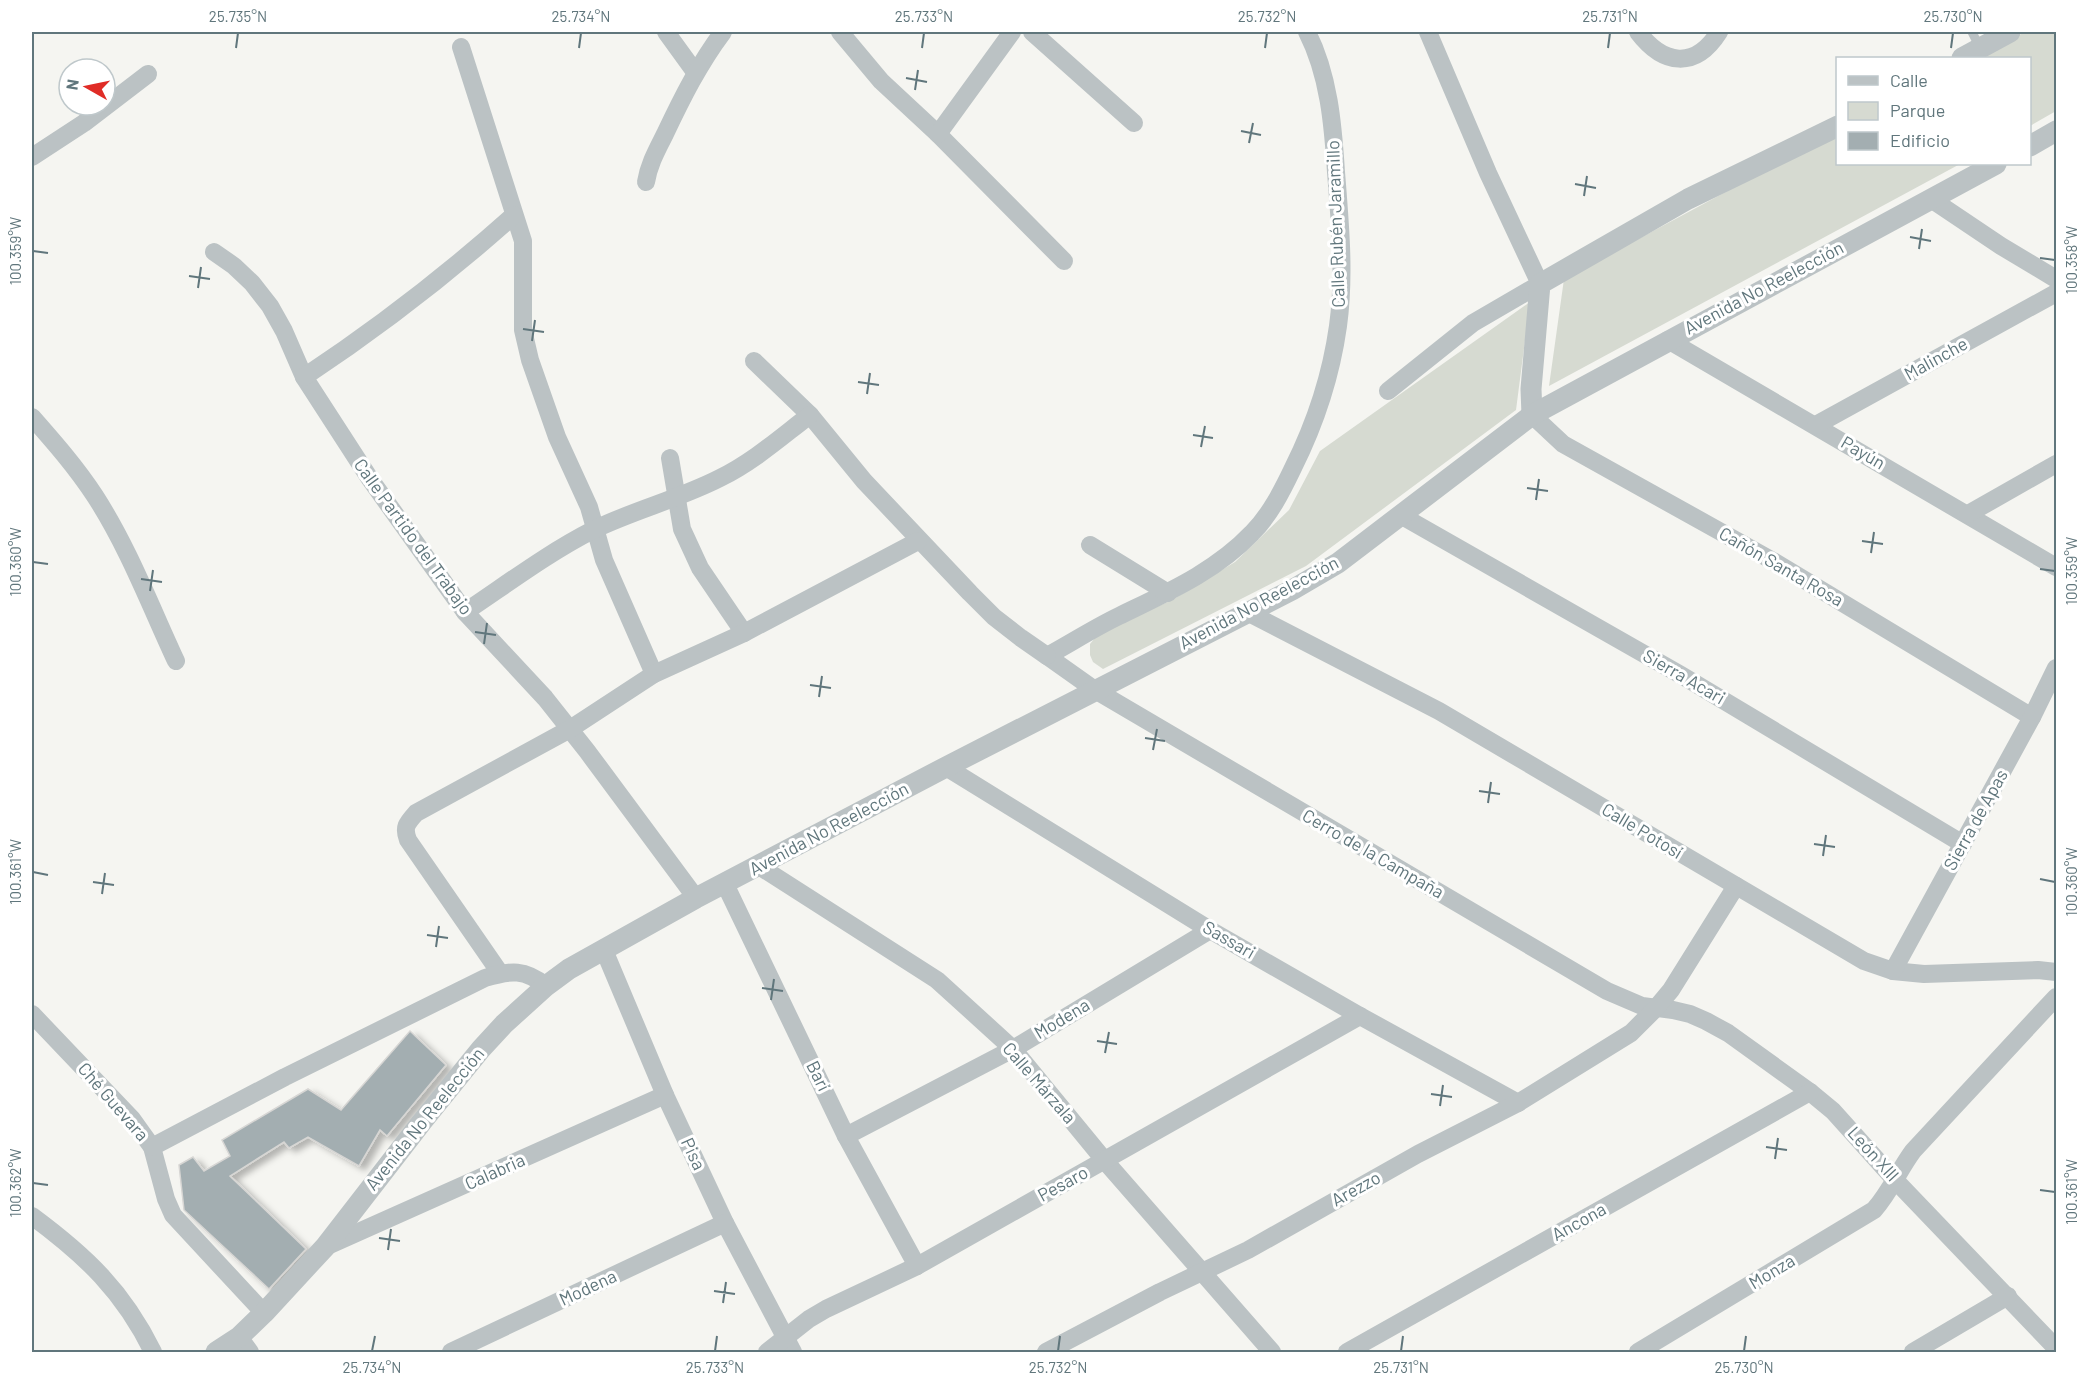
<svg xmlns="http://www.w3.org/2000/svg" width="2088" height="1384" font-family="Barlow,sans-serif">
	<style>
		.green { fill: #d6dad1 }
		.building { fill: #a3aeb1; stroke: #d7d6d4; stroke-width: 1.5; filter: url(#shadow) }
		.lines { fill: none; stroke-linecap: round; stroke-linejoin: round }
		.service { stroke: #bbc2c4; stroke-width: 9 }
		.minor { stroke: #bbc2c4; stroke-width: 18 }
		.tertiary { stroke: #bbc2c4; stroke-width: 21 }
		.ticks { fill: none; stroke: #60767c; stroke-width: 2 }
		.labels { text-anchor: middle; stroke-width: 6; stroke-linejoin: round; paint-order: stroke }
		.street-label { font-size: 18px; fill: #60767c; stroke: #fff }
		.neatline { fill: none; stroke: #60767c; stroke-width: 2 }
		.ticks-label { font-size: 15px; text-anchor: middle; fill: #60767c }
	</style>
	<defs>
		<filter id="shadow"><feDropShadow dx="6" dy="4" stdDeviation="3" flood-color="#0004"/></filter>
	</defs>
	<rect width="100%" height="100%" fill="#f5f5f1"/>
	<!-- green -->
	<g class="green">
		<polygon points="2025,32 2056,32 2056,111 2030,126 2030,58 1975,58"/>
		<polygon points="1837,132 1838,164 1960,164 1549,386 1564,279"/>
		<polygon points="1530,302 1516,410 1306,566 1103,669 1093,662 1090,655 1090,644 1099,633 1172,600 1235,562 1289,510 1320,451"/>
	</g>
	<!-- building -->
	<polygon class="building" points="410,1031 446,1065 387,1136 380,1130 359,1166 308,1137 289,1148 284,1142 230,1176 306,1249 269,1289 184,1210 179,1165 193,1157 204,1171 230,1156 222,1140 308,1089 341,1110"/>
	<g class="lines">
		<!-- service -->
		<polyline class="service" points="1972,32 1980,48"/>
		<!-- minor -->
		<g class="minor">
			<polyline points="666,32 695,72"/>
			<polyline points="840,32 881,81 938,134 1064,261"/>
			<polyline points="1032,32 1134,123"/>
			<path d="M1307,32C1329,75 1333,125 1336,172C1340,223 1345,276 1338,326C1331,376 1315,424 1293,468C1282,491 1270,515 1252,533C1215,572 1166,593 1119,616C1094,628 1071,643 1047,656L1095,690L1607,991L1642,1006L1673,1010L1690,1014L1706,1021L1728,1033L1810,1092L1833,1111L1895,1180L2056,1348"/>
			<path d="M1638,32C1663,65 1695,70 1719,32"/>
			<polyline points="461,47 523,241 523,330 530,360 557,437 589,507 604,560 654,674"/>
			<polyline points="938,134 1012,32"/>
			<polyline points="32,157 84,123 148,74"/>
			<path d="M646,182C649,164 657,150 665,134C682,98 699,64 723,32"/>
			<polyline points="1931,199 2001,246 2056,279"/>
			<polyline points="214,252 234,266 252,283 270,306 284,331 304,377 370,479 465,612 545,698 587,751 696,898"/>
			<polyline points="1668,340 2056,567"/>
			<polyline points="754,361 810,415 864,481 970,593 994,617 1021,638 1047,656"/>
			<path d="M304,377C378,328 448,274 514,215"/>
			<polyline points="1388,391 1473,323 1540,284 1488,173 1428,32"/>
			<polyline points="1532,415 1563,444 1773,561 2032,717"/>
			<path d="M32,417C54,442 76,467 95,496C128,547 150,605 176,661"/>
			<polyline points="1816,425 2056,293"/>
			<polyline points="670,458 682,529 700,568 744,633"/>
			<polyline points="1968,514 2056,464"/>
			<polyline points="1402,516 1681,675 1963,844"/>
			<polyline points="1090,545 1168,593"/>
			<path d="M465,612C507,584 548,553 593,530C634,510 679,499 720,478C753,462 781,437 810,415"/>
			<polyline points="1247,612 1439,711 1864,961 1893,971 1924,974 2038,970 2056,972"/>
			<polyline points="946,767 1210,930 1360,1016 1518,1103"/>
			<polyline points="759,866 937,980 1013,1049 1105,1161 1272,1352"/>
			<polyline points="725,884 846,1136 917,1266"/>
			<polyline points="604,950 665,1095 725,1223 793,1352"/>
			<polyline points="1893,971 2032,717 2056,668"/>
			<path d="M500,973L408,840C403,827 407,823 416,813L570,729L654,674L744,633L918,541"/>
			<polyline points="32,1014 132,1119 152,1147 166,1199 173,1215 264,1313"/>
			<polyline points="846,1136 1013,1049 1210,930"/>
			<path d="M152,1147L285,1077L485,978C511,970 525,969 546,986"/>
			<path d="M32,1216C86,1256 123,1291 153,1352"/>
			<polyline points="325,1247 665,1095"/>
			<polyline points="239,1337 250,1352"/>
			<polyline points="451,1352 725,1223"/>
			<polyline points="767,1352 809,1319 826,1309 917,1266 1360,1016"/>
			<polyline points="1046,1352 1160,1292 1248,1250 1418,1154 1518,1103 1631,1033 1656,1008 1671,990 1736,886"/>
			<polyline points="1347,1352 1810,1092"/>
			<path d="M1638,1352L1874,1210C1890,1192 1899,1170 1913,1151L2056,997"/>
			<polyline points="1913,1352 2008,1296"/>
		</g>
		<!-- tertiary -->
		<g class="tertiary">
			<polyline points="1962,58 2010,32"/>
			<polyline points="2030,146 2056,131"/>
			<polyline points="1532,415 1531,389 1540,284 1688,199 1838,126"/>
			<polyline points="216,1352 239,1337 264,1313 325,1247 421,1123 481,1049 504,1024 546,986 569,969 696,898 946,767 1292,590 1338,563 1532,415 1996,164"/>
		</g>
	</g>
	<!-- ticks -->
	<path class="ticks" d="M236,48L238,33M579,48L581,33M922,48L924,33M1265,48L1267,33M1608,48L1610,33M1951,48L1953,33M906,78L927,82M915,90L918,70M1241,131L1261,135M1249,143L1253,123M1575,184L1596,188M1584,196L1587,176M1910,237L1931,241M1919,249L1922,229M33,251L48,253M2040,258L2055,260M189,276L210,279M198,288L201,267M523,329L544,332M532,341L535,320M858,382L879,385M867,394L870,373M1193,435L1213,438M1201,447L1205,426M1527,488L1548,491M1536,500L1539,479M1862,541L1883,544M1871,553L1874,532M33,562L48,564M2040,569L2055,571M141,579L162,582M150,591L153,570M475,632L496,635M484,644L487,623M810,685L831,688M819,697L822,676M1145,738L1165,741M1153,750L1157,729M1479,791L1500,794M1488,803L1491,782M1814,844L1835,847M1823,856L1826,835M33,872L48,875M2040,879L2055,882M93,882L114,885M102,894L105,873M427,935L448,938M436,947L439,926M762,988L783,991M771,1000L774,979M1097,1041L1117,1044M1105,1053L1109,1032M1431,1094L1452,1097M1440,1106L1443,1085M1766,1147L1787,1150M1775,1159L1778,1138M33,1183L48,1185M2040,1190L2055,1192M379,1238L400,1241M388,1250L391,1229M714,1291L735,1294M723,1303L726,1282M372,1351L375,1336M715,1351L717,1336M1058,1351L1060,1336M1401,1351L1403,1336M1744,1351L1746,1336"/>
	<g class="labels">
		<!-- street labels -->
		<g class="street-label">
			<text transform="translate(1336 224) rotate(-92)" y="6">Calle Rubén Jaramillo</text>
			<text transform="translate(1764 288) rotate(-28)" y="6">Avenida No Reelección</text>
			<text transform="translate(1936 359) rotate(-29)" y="6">Malinche</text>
			<text transform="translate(1863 453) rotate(30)" y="6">Payún</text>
			<text transform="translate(413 537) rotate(54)" y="6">Calle Partido del Trabajo</text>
			<text transform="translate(1781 567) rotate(30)" y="6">Cañón Santa Rosa</text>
			<text transform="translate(1259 603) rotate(-28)" y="6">Avenida No Reelección</text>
			<text transform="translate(1684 677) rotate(30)" y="6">Sierra Acari</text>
			<text transform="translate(1976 820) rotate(-61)" y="6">Sierra de Apas</text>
			<text transform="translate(829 829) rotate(-28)" y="6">Avenida No Reelección</text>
			<text transform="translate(1642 831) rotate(31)" y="6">Calle Potosí</text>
			<text transform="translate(1373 854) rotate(30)" y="6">Cerro de la Campaña</text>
			<text transform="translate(1229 940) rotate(30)" y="6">Sassari</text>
			<text transform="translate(1062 1019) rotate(-31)" y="6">Modena</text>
			<text transform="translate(818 1076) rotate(64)" y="6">Barí</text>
			<text transform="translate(1039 1083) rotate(49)" y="6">Calle Márzala</text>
			<text transform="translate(113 1102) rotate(49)" y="6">Ché Guevara</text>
			<text transform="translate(425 1119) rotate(-51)" y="6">Avenida No Reelección</text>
			<text transform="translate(693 1154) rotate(65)" y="6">Pisa</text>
			<text transform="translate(1873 1154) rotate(48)" y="6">León Xlll</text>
			<text transform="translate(495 1172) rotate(-24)" y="6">Calabria</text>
			<text transform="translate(1063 1184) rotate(-29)" y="6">Pesaro</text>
			<text transform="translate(1356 1189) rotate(-29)" y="6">Arezzo</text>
			<text transform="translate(1579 1222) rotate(-29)" y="6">Ancona</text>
			<text transform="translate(1772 1272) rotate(-31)" y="6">Monza</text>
			<text transform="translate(588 1288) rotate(-25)" y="6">Modena</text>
		</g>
	</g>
	<!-- border -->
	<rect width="2088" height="1384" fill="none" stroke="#ffffff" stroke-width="66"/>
	<!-- legend -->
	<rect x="1836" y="57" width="195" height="108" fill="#ffffff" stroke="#bfc8cb" stroke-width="1.5"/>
	<rect x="1848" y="76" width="30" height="9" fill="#bbc2c4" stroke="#bfc8cb" stroke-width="1.5"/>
	<text x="1890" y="87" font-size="18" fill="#60767c">Calle</text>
	<rect x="1848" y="102" width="30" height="18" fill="#d6dad1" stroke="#bfc8cb" stroke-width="1.5"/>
	<text x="1890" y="117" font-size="18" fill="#60767c">Parque</text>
	<rect x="1848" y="132" width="30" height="18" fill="#a3aeb1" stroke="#bfc8cb" stroke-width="1.5"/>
	<text x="1890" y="147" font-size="18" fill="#60767c">Edificio</text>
	<!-- north arrow -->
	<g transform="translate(87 87) rotate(279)"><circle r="28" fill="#ffffff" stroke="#bfc8cb" stroke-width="1.5"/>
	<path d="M0-4.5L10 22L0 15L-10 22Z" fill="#e02c26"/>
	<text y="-9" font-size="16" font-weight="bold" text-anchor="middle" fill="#60767c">N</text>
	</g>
	<rect x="33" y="33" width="2022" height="1318" class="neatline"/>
	<g class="ticks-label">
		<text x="238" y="22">25.735°N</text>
		<text x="581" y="22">25.734°N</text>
		<text x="924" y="22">25.733°N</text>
		<text x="1267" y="22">25.732°N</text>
		<text x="1610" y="22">25.731°N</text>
		<text x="1953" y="22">25.730°N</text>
		<text transform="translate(16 251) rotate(-90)" y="5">100.359°W</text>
		<text transform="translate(2072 260) rotate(-90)" y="5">100.358°W</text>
		<text transform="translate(16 562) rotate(-90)" y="5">100.360°W</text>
		<text transform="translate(2072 571) rotate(-90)" y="5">100.359°W</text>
		<text transform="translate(16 872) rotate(-90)" y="5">100.361°W</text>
		<text transform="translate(2072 882) rotate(-90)" y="5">100.360°W</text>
		<text transform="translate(16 1183) rotate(-90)" y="5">100.362°W</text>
		<text transform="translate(2072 1192) rotate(-90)" y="5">100.361°W</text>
		<text x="372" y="1373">25.734°N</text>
		<text x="715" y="1373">25.733°N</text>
		<text x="1058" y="1373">25.732°N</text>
		<text x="1401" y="1373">25.731°N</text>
		<text x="1744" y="1373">25.730°N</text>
	</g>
</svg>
